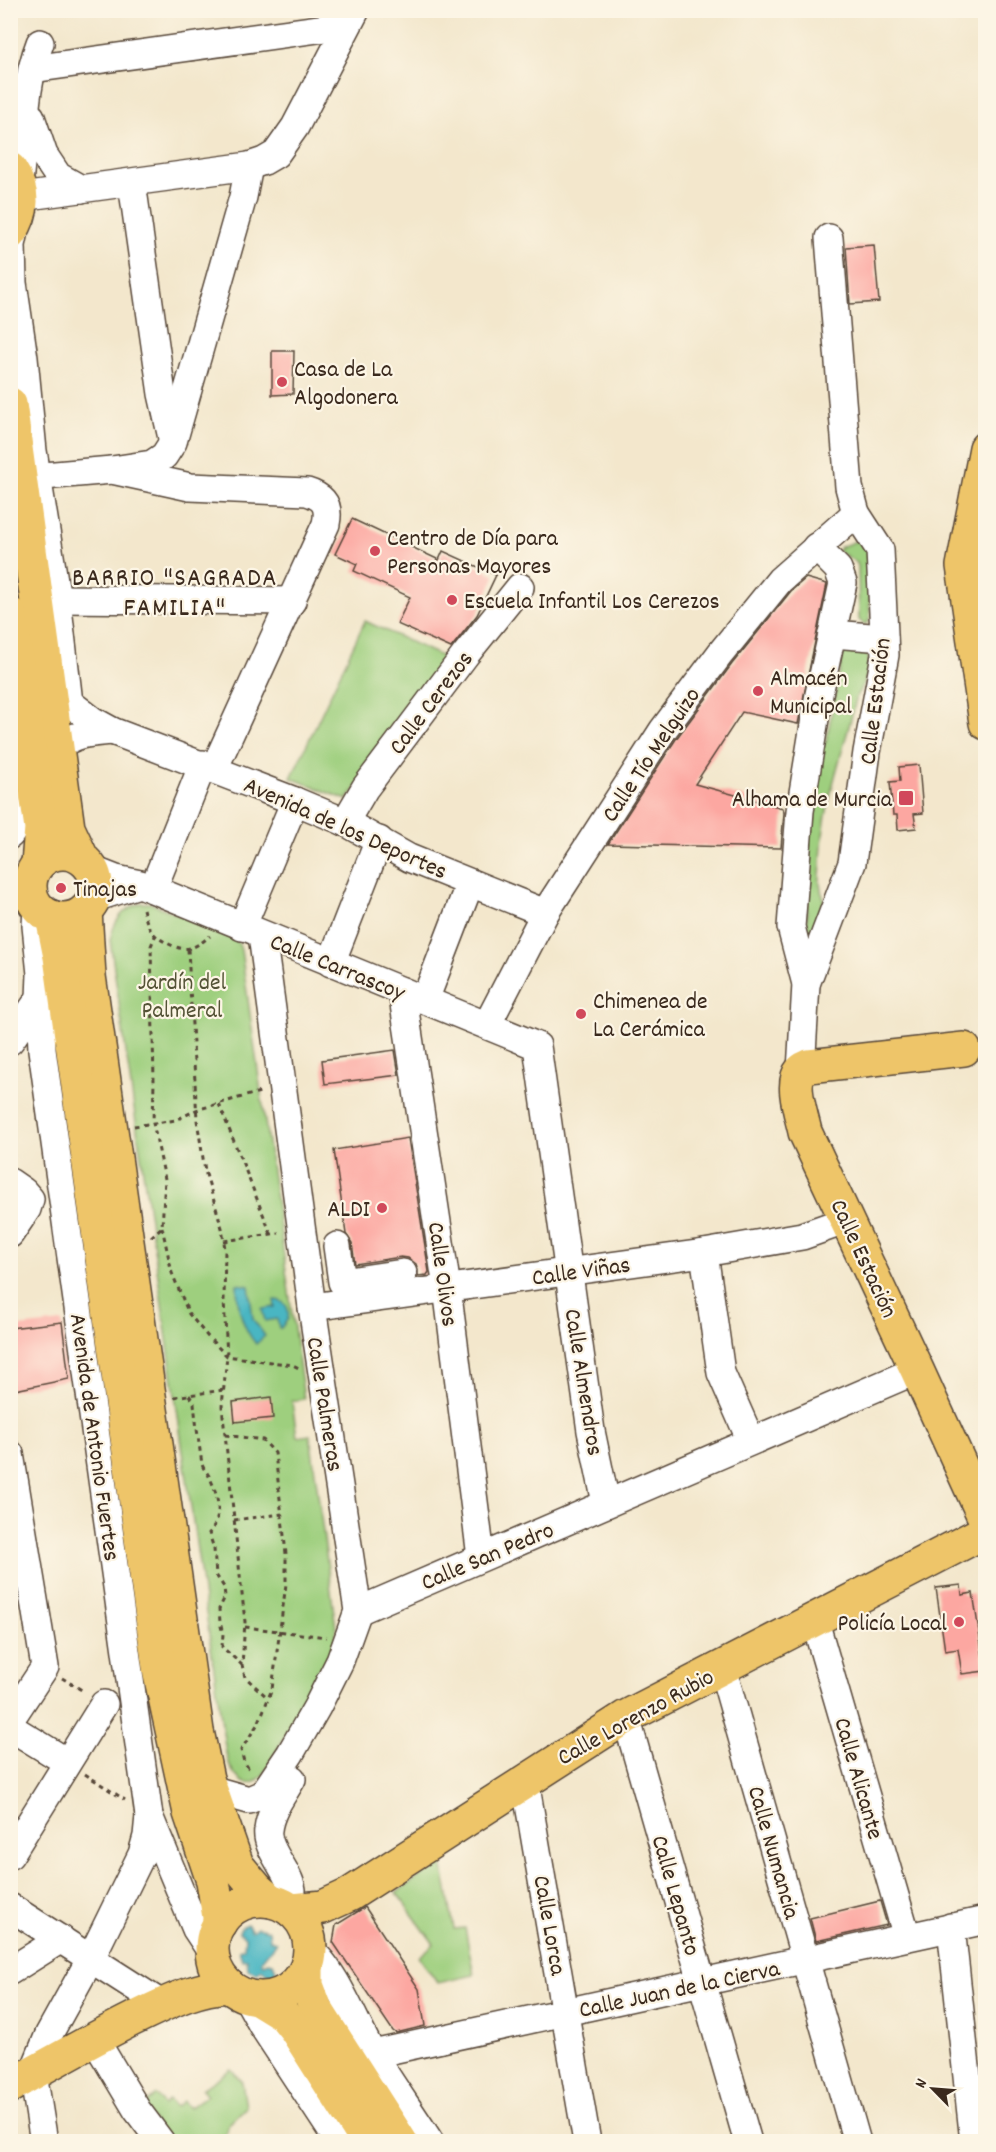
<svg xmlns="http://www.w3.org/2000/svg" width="996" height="2152" font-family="Dekko,sans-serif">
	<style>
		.green { fill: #9ecf7e; stroke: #6c7c4e; stroke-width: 1.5 }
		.water { fill: #48b6c2; stroke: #427070; stroke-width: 1.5 }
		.building { fill: #fca7a1 }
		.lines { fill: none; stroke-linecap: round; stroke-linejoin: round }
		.minor-casing { stroke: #574638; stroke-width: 30 }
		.major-casing { stroke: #574638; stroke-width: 36 }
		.path { stroke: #574638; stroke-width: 3; stroke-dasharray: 4.5 4.5; stroke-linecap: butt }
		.minor { stroke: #fff; stroke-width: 27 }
		.major { stroke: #eec569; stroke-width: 33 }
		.poi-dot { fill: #d1495b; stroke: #fcf5e5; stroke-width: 2 }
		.labels { text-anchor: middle; stroke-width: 4.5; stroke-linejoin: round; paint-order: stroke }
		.poi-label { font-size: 24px; fill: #3b2a1e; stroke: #fcf5e5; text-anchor: start }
		.street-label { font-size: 24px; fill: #3b2a1e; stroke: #fcf5e5 }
		.park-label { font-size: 24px; fill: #545336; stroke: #fcf5e5 }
		.neighbourhood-label { font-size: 26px; letter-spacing: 1.5px; fill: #3b2a1e; stroke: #fcf5e5 }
	</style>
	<rect width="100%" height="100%" fill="#fcf5e5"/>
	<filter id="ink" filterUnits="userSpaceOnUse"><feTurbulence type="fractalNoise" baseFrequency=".0167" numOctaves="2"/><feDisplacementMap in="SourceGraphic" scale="12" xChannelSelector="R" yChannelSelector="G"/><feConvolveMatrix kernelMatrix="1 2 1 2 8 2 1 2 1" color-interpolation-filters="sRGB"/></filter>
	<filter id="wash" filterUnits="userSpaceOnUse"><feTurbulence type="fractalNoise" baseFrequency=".008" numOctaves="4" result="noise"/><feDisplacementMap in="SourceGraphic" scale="24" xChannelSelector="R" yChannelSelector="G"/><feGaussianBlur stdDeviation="1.35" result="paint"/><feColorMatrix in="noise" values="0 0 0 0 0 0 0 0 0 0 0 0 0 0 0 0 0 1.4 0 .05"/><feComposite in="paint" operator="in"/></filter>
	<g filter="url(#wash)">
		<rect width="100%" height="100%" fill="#f3e7cc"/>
		<!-- green -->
		<g class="green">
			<polygon points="859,540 868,551 870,617 868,623 864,624 859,620 858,566 856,562 838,551 840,547"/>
			<polygon points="365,621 454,662 347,800 291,778"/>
			<path d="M840,645H863C874,659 867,682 857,695C844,752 822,804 821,863C820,876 818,887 824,899L813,932H808L807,927V857L817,747L826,742L844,650Z"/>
			<path d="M141,903H150L231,936L238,942L241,950L304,1399L292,1401L297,1437L310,1435L336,1628V1637L328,1659L263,1775C244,1797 230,1771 226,1753L110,940C114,921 122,909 141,903Z"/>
			<polygon points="442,1862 454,1929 465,1928 474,1975 438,1983 419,1957 434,1944 396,1892"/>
			<polygon points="231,2069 242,2082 246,2107 228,2125 225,2135 218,2141 168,2142 143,2106 156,2095 164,2105 169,2100 176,2107 183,2101 189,2108 207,2095 202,2089"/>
		</g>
		<!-- water -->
		<g class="water">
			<path d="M237,1284L249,1286L253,1319L265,1336L256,1344C241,1326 237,1306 237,1284Z"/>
			<path d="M274,1300C285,1300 290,1308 288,1319L281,1328H279L277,1319L265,1321L262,1309L275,1307Z"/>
			<polygon points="247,1924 252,1931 257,1927 269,1930 270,1940 276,1942 261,1961 263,1964 268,1962 273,1963 277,1973 271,1976 261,1969 257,1973 248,1969 247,1959 242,1960 239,1950 244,1948 245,1937 239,1932 241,1927"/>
		</g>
		<g id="blocks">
			<!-- building -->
			<g class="building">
				<polygon points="874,245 879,302 850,304 846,247"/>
				<polygon points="272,351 294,351 293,394 272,395"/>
				<polygon points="352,519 439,560 443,551 496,575 477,615 451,648 397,624 410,597 354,571 357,564 335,554"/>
				<polygon points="806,578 827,584 798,724 742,712 695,784 783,808 784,813 781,848 608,844 676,739 732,664 791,591"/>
				<polygon points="919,765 923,813 914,814 916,828 898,830 897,815 893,815 890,782 900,781 899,767"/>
				<polygon points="395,1050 399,1075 325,1084 322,1060"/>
				<polygon points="408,1138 429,1272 427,1275 418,1276 418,1270 416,1264 408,1258 401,1257 355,1264 352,1243 346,1234 334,1150"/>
				<polygon points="62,1322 69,1379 10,1391 10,1328"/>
				<polygon points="271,1397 273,1418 235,1422 233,1402"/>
				<polygon points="961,1585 962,1595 973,1593 985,1671 962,1674 958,1649 945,1651 936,1588"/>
				<polygon points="880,1901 887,1925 816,1941 810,1918"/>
				<polygon points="365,1907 419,1989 425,2026 396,2033 393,2031 333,1942 336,1925"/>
			</g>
		</g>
	</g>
	<g filter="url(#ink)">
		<use href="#blocks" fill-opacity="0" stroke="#574638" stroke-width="1.5"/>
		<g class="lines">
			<defs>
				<g id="minor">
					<polyline points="32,69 347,25"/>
					<polyline points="31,117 44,155 58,176 81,189"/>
					<path d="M19,182C25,136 23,87 40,43"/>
					<polyline points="132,183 162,394 172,438"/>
					<polyline points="21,197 249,166 264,161 276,154 295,127 356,10"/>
					<polyline points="17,222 12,245 13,283 24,358 33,451 57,599 69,703"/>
					<path d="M112,470L190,487L307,492C324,497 330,505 326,524L214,769"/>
					<polyline points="21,478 112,470 152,464 164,456 173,442 243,197 249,166"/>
					<polyline points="57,599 292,601"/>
					<polyline points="832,634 884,638"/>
					<polyline points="49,687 92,720 112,731 295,801 345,822 409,858 545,913"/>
					<polyline points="10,733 19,821 10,835"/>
					<path d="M58,747C76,733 89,733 112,731"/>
					<polyline points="345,822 365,788 466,654 520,587"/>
					<polyline points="93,870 116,879 140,884 537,1046 591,1431 606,1503"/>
					<polyline points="153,889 203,764"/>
					<polyline points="10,890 33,900"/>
					<polyline points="94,898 139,884"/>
					<polyline points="37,907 36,926 41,974 40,998 42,1050 149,1816 196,1929 212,1953"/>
					<polyline points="242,927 295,801"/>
					<polyline points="331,963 379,840"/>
					<polyline points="806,984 791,927 800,811 819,694 843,583 838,569 816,547"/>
					<polyline points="402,991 447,1288 481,1557"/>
					<polyline points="425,1000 470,883"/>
					<polyline points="487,1025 545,913 663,730 720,654 780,580 856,513"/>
					<polyline points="10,1041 40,998"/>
					<polyline points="801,1071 806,984 852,863 867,752 885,655 880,550 856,513 849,487 829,238"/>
					<polyline points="10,1182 23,1191 30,1199 27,1209 10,1234"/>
					<polyline points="337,1246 342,1282 403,1273"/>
					<polyline points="704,1253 721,1373 751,1441"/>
					<polyline points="312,1307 704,1253 802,1236 847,1220"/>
					<polyline points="10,1454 45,1667 10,1720"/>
					<polyline points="358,1611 917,1370"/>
					<polyline points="814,1618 907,1937"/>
					<polyline points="722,1667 857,2142"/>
					<polyline points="626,1717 748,2142"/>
					<polyline points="10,1727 67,1762"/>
					<polyline points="525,1781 587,2142"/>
					<polyline points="210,1789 249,1800 263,1794 290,1754 317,1707 340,1661 358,1611 312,1307 262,935"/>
					<polyline points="10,1855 104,1704"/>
					<polyline points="10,1907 163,2005"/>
					<path d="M290,1909C291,1902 292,1896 292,1890C289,1870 265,1849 268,1830C270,1811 283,1795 292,1779"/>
					<polyline points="951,1927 974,2142"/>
					<path d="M311,1951C334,1968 356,2025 372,2053C390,2083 411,2112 430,2142"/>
					<polyline points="10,1971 61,1939"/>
					<polyline points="246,1996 262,2025 339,2142"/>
					<polyline points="94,2038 137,2110 161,2142"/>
					<polyline points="373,2054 986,1920"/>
					<polyline points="44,2142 33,2073 49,2034 91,1958 142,1854 147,1836 149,1816"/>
				</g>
				<g id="major">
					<path d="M10,169C24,190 25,211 10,233"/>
					<polyline points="10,404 68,828 82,858"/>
					<polyline points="986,448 963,566 986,723"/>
					<polyline points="10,614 41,828 38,864"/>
					<circle cx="63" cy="886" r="33"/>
					<polyline points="85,911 89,976 197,1731 207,1779 237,1865 257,1889 271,1901"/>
					<polyline points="52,917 60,957 160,1674 190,1813 213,1881 220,1923"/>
					<path d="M964,1049L809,1066C807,1067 803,1068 801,1071C790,1084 802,1117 805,1132L917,1370L986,1521"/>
					<circle cx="261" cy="1949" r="49"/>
					<polyline points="293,1910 323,1907 349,1895 626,1717 986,1531"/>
					<polyline points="307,1966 307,1985 316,2009 401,2142"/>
					<polyline points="257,1998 283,2014 295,2029 367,2142"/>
					<path d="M10,2086C51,2063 91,2040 133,2019C165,2004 193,1988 229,1986"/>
				</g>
			</defs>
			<!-- minor casing -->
			<use href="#minor" class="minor-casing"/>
			<!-- major casing -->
			<use href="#major" class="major-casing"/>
			<!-- path -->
			<g class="path">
				<path d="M143,909C148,928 150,934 167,943C185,953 194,949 210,936"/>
				<polyline points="188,949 197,1120 205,1171 222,1228 225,1249 224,1300 227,1356 222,1406 245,1622 242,1665 245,1677 268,1698"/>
				<polyline points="219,1104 271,1234"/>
				<polyline points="134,1126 176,1120 196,1110 260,1092"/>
				<polyline points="162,1227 172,1273 189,1314 208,1337 227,1356 293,1365 299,1368"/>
				<polyline points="151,1237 162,1227 165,1179 153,1123 154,1081 151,946 155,936"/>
				<polyline points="224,1241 279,1233"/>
				<path d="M189,1395L194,1403C196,1423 199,1444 202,1464C203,1469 207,1472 209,1476C218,1494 224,1518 209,1533L214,1549L216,1575L224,1587L225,1597L219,1609L220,1622L223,1634L222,1647L242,1665"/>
				<polyline points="174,1397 224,1390"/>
				<polyline points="225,1435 263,1440 275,1453 286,1554 286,1584 272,1689 259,1722 241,1750 244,1762 251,1772"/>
				<polyline points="234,1520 282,1514"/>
				<polyline points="245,1627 326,1637"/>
				<polyline points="62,1678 85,1692"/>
				<polyline points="85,1774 125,1800"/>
			</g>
			<!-- minor -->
			<use href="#minor" class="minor"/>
			<!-- major -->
			<use href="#major" class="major"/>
		</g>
	</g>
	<!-- markers -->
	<g class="poi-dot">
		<circle cx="282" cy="382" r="6"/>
		<circle cx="375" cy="551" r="6"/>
		<circle cx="452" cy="600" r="6"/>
		<circle cx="758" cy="691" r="6"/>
		<rect x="898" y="790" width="16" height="16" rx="3"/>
		<circle cx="61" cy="888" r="6"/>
		<circle cx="581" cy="1014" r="6"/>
		<circle cx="382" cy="1208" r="6"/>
		<circle cx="959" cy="1622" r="6"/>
	</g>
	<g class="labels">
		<!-- poi labels -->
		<g class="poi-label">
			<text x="294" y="376">Casa de La<tspan x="294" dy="28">Algodonera</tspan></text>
			<text x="387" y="545">Centro de Día para<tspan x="387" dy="28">Personas Mayores</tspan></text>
			<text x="464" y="608">Escuela Infantil Los Cerezos</text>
			<text x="770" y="685">Almacén<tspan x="770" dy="28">Municipal</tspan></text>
			<text x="892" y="806" text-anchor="end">Alhama de Murcia</text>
			<text x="73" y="896">Tinajas</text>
			<text x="593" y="1008">Chimenea de<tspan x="593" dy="28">La Cerámica</tspan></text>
			<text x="370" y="1216" text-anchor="end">ALDI</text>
			<text x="947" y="1630" text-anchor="end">Policía Local</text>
		</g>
		<!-- street labels -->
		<g class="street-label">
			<text transform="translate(874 701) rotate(-83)" y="8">Calle Estación</text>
			<text transform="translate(430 702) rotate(-53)" y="8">Calle Cerezos</text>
			<text transform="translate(650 754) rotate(-56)" y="8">Calle Tío Melguizo</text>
			<text transform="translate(346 827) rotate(24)" y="8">Avenida de los Deportes</text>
			<text transform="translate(338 966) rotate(22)" y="8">Calle Carrascoy</text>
			<text transform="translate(865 1258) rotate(65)" y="8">Calle Estación</text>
			<text transform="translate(581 1270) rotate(-8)" y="8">Calle Viñas</text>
			<text transform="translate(444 1274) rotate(82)" y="8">Calle Olivos</text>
			<text transform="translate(585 1382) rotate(81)" y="8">Calle Almendros</text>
			<text transform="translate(326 1404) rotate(81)" y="8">Calle Palmeras</text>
			<text transform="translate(96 1437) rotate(82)" y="8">Avenida de Antonio Fuertes</text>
			<text transform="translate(487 1555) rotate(-23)" y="8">Calle San Pedro</text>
			<text transform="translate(635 1716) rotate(-29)" y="8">Calle Lorenzo Rubio</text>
			<text transform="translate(860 1778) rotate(74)" y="8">Calle Alicante</text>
			<text transform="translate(775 1852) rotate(74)" y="8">Calle Numancia</text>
			<text transform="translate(677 1895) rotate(74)" y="8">Calle Lepanto</text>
			<text transform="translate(551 1925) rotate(80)" y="8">Calle Lorca</text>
			<text transform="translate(679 1988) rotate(-12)" y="8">Calle Juan de la Cierva</text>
		</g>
		<!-- park labels -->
		<g class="park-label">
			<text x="182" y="989">Jardín del<tspan x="182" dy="28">Palmeral</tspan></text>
		</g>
		<!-- neighbourhood labels -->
		<g class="neighbourhood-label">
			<text x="175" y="585">BARRIO "SAGRADA<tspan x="175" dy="30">FAMILIA"</tspan></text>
		</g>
	</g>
	<!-- margin -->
	<rect width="996" height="2152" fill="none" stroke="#fcf5e5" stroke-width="36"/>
	<!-- north arrow -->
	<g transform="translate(933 2089) rotate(295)" stroke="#fcf5e5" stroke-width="4.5" paint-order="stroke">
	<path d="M0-4.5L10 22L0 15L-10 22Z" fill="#3b2a1e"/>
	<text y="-9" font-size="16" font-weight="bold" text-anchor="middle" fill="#3b2a1e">N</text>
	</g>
</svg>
